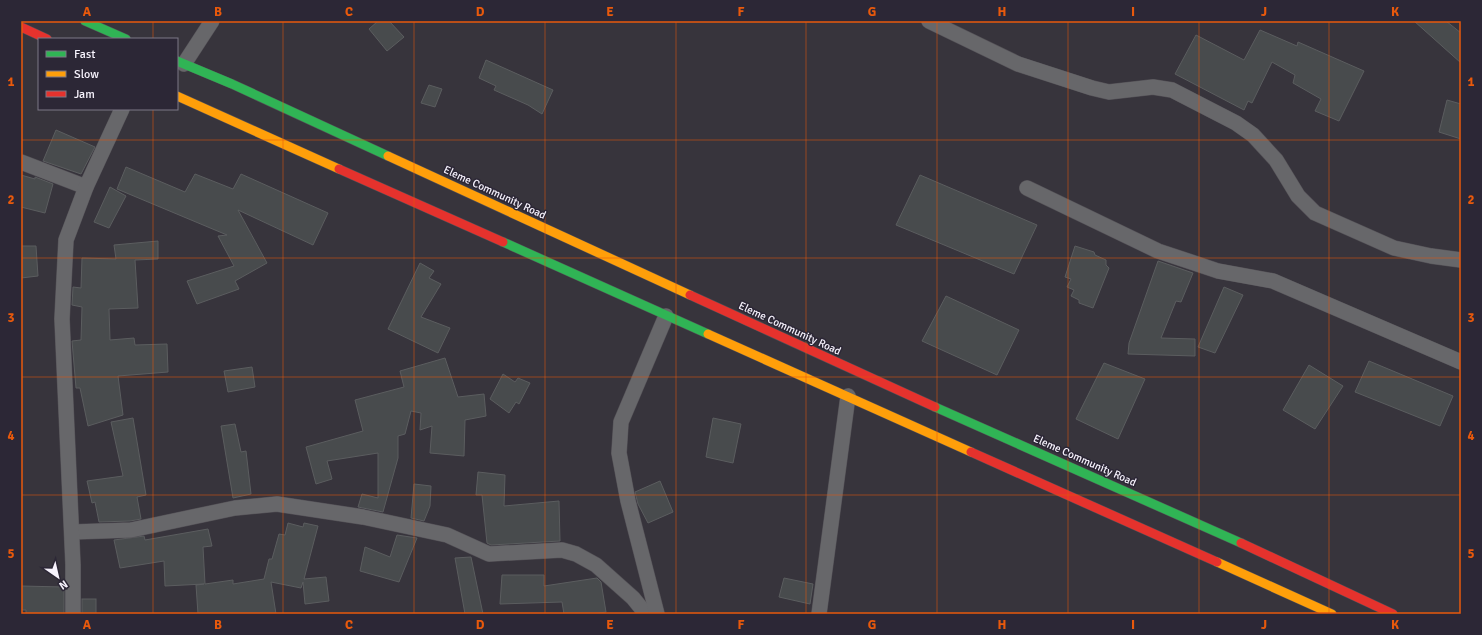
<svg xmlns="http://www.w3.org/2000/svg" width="1482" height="635" font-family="Signika,sans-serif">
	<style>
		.building { fill: #484b4d; stroke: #5b5d5f }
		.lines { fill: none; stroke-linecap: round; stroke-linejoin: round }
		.street-casing { stroke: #535056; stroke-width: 16 }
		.fast-casing { stroke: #535056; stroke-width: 10 }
		.slow-casing { stroke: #535056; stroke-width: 10 }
		.jam-casing { stroke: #535056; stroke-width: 10 }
		.street { stroke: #67676a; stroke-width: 15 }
		.fast { stroke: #30b455; stroke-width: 9 }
		.slow { stroke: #ff9f0a; stroke-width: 9 }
		.jam { stroke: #e5322d; stroke-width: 9 }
		.grid { fill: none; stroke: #e8590c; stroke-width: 1; stroke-opacity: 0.55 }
		.labels { text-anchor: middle; stroke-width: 3; stroke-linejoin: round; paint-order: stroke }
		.street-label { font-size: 11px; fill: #f7f3fd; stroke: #2c2736 }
		.neatline { fill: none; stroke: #e8590c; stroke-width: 1.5 }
		.grid-label { font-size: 13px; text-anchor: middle; font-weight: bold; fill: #e8590c }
	</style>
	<rect width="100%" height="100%" fill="#37343c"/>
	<!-- building -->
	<g class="building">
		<polygon points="378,21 389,21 404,37 387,51 369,29"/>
		<polygon points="1414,21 1446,21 1461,33 1461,63"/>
		<polygon points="1260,30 1297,46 1298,42 1364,71 1339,121 1315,111 1321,99 1293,83 1295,75 1272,62 1252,103 1248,101 1244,110 1175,74 1196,35 1244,60"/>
		<polygon points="486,60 553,90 542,114 528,105 494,90 496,86 479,78"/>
		<polygon points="429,85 442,89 435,107 421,103"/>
		<polygon points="1447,100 1461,104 1461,139 1439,132"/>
		<polygon points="56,130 95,147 81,174 43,161"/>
		<polygon points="126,167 185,192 195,174 233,189 241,174 328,213 313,245 238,210 267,263 235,281 239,289 197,304 187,281 234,266 218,236 227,235 117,189"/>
		<polygon points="21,175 35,179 35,177 53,184 45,213 21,207"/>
		<polygon points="920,175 1037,225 1014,274 896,225"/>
		<polygon points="110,187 126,196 109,228 94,222"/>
		<polygon points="158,241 158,259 135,260 138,308 109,309 110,340 134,338 135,345 167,344 168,372 118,376 123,415 88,426 80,388 76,388 72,341 81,340 82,307 72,305 73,287 81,288 82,258 116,259 114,245"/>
		<polygon points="21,246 36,246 38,276 21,278"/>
		<polygon points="1075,246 1094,252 1095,255 1106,260 1106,265 1109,268 1093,308 1079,303 1079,300 1071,296 1074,290 1067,287 1071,279 1065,277"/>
		<polygon points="1158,261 1193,273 1181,302 1176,301 1161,338 1195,339 1195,356 1128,354 1129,343"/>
		<polygon points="420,263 434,271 429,278 441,284 421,317 450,328 438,353 388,329"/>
		<polygon points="1224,287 1243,295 1215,353 1198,347"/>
		<polygon points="946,296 1019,330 997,375 922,341"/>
		<polygon points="445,358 458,397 484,394 486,416 465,420 464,456 430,453 432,426 420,430 421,413 411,411 405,434 398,436 398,458 383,512 358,507 362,494 378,498 378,453 327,461 332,479 316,484 306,447 363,431 355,400 404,387 400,371"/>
		<polygon points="1369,361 1453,396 1440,426 1355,392"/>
		<polygon points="1104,363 1145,379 1118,439 1076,419"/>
		<polygon points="1309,365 1343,386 1315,429 1283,410"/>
		<polygon points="252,367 255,387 228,392 224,371"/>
		<polygon points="503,374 515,382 518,378 530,383 519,404 516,402 509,413 490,399"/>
		<polygon points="133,418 146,495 137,497 141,519 130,521 99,522 95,502 92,503 87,481 123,476 111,422"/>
		<polygon points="713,418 741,424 733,463 706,457"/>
		<polygon points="235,424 241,452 246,451 251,494 233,498 221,426"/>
		<polygon points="478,472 505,475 504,506 559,501 560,541 491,545 487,543 482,495 476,495"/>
		<polygon points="660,481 673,512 648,523 638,504 635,492"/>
		<polygon points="414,484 431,486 430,506 424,521 411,518"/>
		<polygon points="288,523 303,527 304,523 318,526 304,579 326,577 329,601 305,604 303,582 301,588 271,582 276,614 198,614 196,585 204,584 165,586 164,561 120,568 114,540 144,536 145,540 208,529 212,546 203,547 205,584 233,580 233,584 264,579 269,559 272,559 279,534 285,535"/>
		<polygon points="397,535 417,538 399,582 360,571 365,547 390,557"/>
		<polygon points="471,557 483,614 465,614 455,558"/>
		<polygon points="502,575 544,575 544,586 597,578 601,582 606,612 593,614 564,614 562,602 500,604"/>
		<polygon points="784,578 813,584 810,604 779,597"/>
		<polygon points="21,586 64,587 64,614 26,614 26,610 21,610"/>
		<rect x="82" y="599" width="14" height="15"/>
	</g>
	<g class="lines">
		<defs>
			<g id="street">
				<polyline points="929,21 1018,64 1092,88 1109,92 1153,87 1172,90 1236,123 1253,135 1276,160 1298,196 1315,213 1394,248 1431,256 1461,260"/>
				<polyline points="184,64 212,21"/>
				<polyline points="21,162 86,187"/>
				<polyline points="1027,188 1158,251 1218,271 1273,281 1461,362"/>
				<polyline points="72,532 131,530 235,508 277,504 363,517 447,535 489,554 562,550 576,554 596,565 633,598 646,614"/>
				<polyline points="73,614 73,565 62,319 66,240 86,187 122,109"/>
				<polyline points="657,614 628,501 619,453 621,422 666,316"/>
				<polyline points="819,614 848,396"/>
			</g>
			<g id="fast">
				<polyline points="85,21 126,39"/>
				<polyline points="177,61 232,84 388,156"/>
				<polyline points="503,242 708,334"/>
				<polyline points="935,407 1241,543"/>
			</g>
			<g id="slow">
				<polyline points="177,96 339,169"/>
				<polyline points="388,156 690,295"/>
				<polyline points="708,334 971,452"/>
				<polyline points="1217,562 1332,614"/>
			</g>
			<g id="jam">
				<polyline points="21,27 47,39"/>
				<polyline points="339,169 503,242"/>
				<polyline points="690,295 935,407"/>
				<polyline points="971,452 1217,562"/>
				<polyline points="1241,543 1393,614"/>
			</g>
		</defs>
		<!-- street casing -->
		<use href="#street" class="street-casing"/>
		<!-- fast casing -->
		<use href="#fast" class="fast-casing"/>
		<!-- slow casing -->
		<use href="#slow" class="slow-casing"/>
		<!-- jam casing -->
		<use href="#jam" class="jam-casing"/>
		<!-- street -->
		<use href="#street" class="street"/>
		<!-- fast -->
		<use href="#fast" class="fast"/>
		<!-- slow -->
		<use href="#slow" class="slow"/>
		<!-- jam -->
		<use href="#jam" class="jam"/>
	</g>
	<!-- grid -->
	<path class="grid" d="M153,21V39M283,21V614M414,21V614M545,21V614M676,21V614M806,21V614M937,21V614M1068,21V614M1199,21V614M1329,21V614M153,109V614M21,140H1461M21,258H1461M21,377H1461M21,495H1461"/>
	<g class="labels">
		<!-- street labels -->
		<g class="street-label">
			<text transform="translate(495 192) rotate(25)" y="4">Eleme Community Road</text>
			<text transform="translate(790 328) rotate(25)" y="4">Eleme Community Road</text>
			<text transform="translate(1085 460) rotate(24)" y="4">Eleme Community Road</text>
		</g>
	</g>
	<!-- border -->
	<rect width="1482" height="635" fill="none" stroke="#2c2736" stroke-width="44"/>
	<!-- legend -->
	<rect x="38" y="38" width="140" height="72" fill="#2c2736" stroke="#7d7986"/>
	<rect x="46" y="51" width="20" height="6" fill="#30b455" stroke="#7d7986"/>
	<text x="74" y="58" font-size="12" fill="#f7f3fd">Fast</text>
	<rect x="46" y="71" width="20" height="6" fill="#ff9f0a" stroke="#7d7986"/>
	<text x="74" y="78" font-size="12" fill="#f7f3fd">Slow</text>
	<rect x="46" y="91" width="20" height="6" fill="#e5322d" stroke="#7d7986"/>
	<text x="74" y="98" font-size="12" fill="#f7f3fd">Jam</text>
	<!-- north arrow -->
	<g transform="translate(58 577) rotate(146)" stroke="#2c2736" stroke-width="3" paint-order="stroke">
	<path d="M0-3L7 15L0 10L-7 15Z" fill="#f7f3fd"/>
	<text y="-6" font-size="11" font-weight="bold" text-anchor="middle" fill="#f7f3fd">N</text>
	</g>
	<rect x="22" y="22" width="1438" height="591" class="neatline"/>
	<g class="grid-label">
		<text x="87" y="16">A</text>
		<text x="218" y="16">B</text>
		<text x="349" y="16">C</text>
		<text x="480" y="16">D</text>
		<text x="610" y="16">E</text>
		<text x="741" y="16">F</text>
		<text x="872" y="16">G</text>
		<text x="1002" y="16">H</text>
		<text x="1133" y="16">I</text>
		<text x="1264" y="16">J</text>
		<text x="1395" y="16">K</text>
		<text x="11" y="86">1</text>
		<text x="1471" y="86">1</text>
		<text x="11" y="204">2</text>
		<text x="1471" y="204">2</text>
		<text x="11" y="322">3</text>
		<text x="1471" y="322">3</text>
		<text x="11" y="440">4</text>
		<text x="1471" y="440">4</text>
		<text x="11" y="558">5</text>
		<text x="1471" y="558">5</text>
		<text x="87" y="629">A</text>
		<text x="218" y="629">B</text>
		<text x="349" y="629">C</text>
		<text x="480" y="629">D</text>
		<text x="610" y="629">E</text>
		<text x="741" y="629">F</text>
		<text x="872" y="629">G</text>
		<text x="1002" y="629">H</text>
		<text x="1133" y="629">I</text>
		<text x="1264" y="629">J</text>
		<text x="1395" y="629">K</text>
	</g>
</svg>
